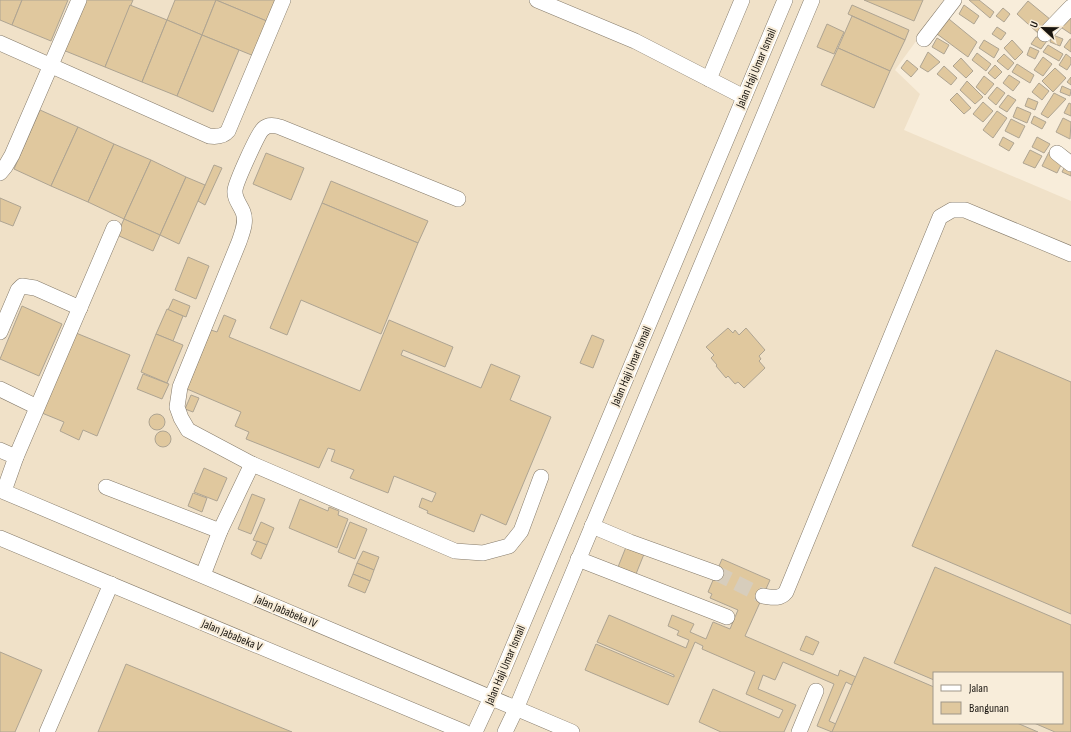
<svg xmlns="http://www.w3.org/2000/svg" width="1071" height="732" font-family="'Sofia Sans Condensed',sans-serif">
	<style>
		.built { fill: #f0e1c8; fill-rule: evenodd }
		.building { fill: #e0c89e; stroke: #aea492 }
		.lines { fill: none; stroke-linecap: round; stroke-linejoin: round }
		.minor-tunnel { stroke: #d7cdbc; stroke-width: 15; stroke-dasharray: 15 8; stroke-linecap: butt }
		.minor-casing { stroke: #857b6b; stroke-width: 16 }
		.minor { stroke: #fff; stroke-width: 15 }
		.labels { text-anchor: middle; stroke-width: 4; stroke-linejoin: round; paint-order: stroke }
		.street-label { font-size: 12px; fill: #1a1610; stroke: #f8edda }
	</style>
	<rect width="100%" height="100%" fill="#f8edda"/>
	<!-- built -->
	<path class="built" d="M0,0H946L895,70L920,94L904,130L1071,201V732H0ZM934,673H1062V723H934Z"/>
	<!-- building -->
	<g class="building">
		<polygon points="0,0 22,0 12,25 0,20"/>
		<polygon points="22,0 68,0 51,41 12,25"/>
		<polygon points="84,0 133,0 105,67 63,50"/>
		<polygon points="175,0 216,0 202,35 167,20"/>
		<polygon points="216,0 278,0 269,22"/>
		<polygon points="216,0 269,22 254,56 202,35"/>
		<polygon points="864,0 923,0 914,21"/>
		<polygon points="969,0 979,0 994,12 990,18"/>
		<polygon points="1028,1 1051,20 1039,34 1017,14"/>
		<polygon points="130,5 167,20 142,82 105,67"/>
		<polygon points="852,5 909,30 905,40 848,14"/>
		<polygon points="964,5 979,16 974,24 959,14"/>
		<polygon points="1003,8 1010,14 1004,22 996,16"/>
		<polygon points="944,15 977,42 968,57 933,31"/>
		<polygon points="852,16 905,40 890,71 838,48"/>
		<polygon points="1071,16 1071,34 1059,26"/>
		<polygon points="167,20 202,35 177,96 142,82"/>
		<polygon points="827,24 844,32 834,54 817,47"/>
		<polygon points="997,27 1006,33 1001,40 992,34"/>
		<polygon points="202,35 239,50 213,112 177,96"/>
		<polygon points="1053,35 1063,39 1060,46 1050,42"/>
		<polygon points="1036,37 1049,38 1041,49 1031,44"/>
		<polygon points="937,38 949,45 944,54 932,47"/>
		<polygon points="1070,39 1071,39 1071,52 1064,47"/>
		<polygon points="984,40 999,49 994,58 979,48"/>
		<polygon points="1012,40 1023,52 1015,60 1004,48"/>
		<polygon points="1048,45 1063,54 1059,61 1043,52"/>
		<polygon points="1030,47 1039,51 1035,59 1027,55"/>
		<polygon points="838,48 890,71 874,108 821,85"/>
		<polygon points="928,52 940,62 928,72 920,67"/>
		<polygon points="977,53 991,64 986,71 972,60"/>
		<polygon points="1004,54 1014,63 1008,70 997,61"/>
		<polygon points="1066,54 1071,58 1071,64 1067,70 1059,65"/>
		<polygon points="1043,57 1052,64 1043,76 1034,70"/>
		<polygon points="961,58 973,71 966,78 953,66"/>
		<polygon points="907,60 918,69 911,77 901,68"/>
		<polygon points="1017,64 1034,75 1030,83 1012,72"/>
		<polygon points="995,65 1002,72 995,79 988,73"/>
		<polygon points="944,66 957,78 951,85 937,74"/>
		<polygon points="1055,68 1066,78 1053,92 1042,81"/>
		<polygon points="1009,75 1020,82 1013,91 1003,83"/>
		<polygon points="984,76 994,84 985,95 976,87"/>
		<polygon points="1071,77 1071,85 1067,82"/>
		<polygon points="967,81 983,97 975,104 960,90"/>
		<polygon points="1039,83 1049,91 1042,100 1032,92"/>
		<polygon points="1062,86 1071,90 1070,96 1060,92"/>
		<polygon points="997,87 1005,93 996,105 988,98"/>
		<polygon points="957,93 971,108 964,114 950,100"/>
		<polygon points="1054,93 1066,99 1048,118 1041,114"/>
		<polygon points="1008,95 1016,100 1007,112 999,107"/>
		<polygon points="1028,98 1038,102 1035,110 1025,106"/>
		<polygon points="983,102 993,111 983,122 973,114"/>
		<polygon points="1069,103 1071,104 1071,116 1064,113"/>
		<polygon points="1017,107 1031,113 1027,123 1013,117"/>
		<polygon points="40,110 78,127 51,186 14,169"/>
		<polygon points="997,111 1007,118 993,138 983,130"/>
		<polygon points="1034,116 1046,122 1042,129 1031,123"/>
		<polygon points="1063,118 1071,122 1070,139 1056,132"/>
		<polygon points="1011,119 1025,126 1019,138 1005,131"/>
		<polygon points="78,127 114,144 88,202 51,186"/>
		<polygon points="1003,137 1014,143 1009,151 999,145"/>
		<polygon points="1037,137 1050,144 1044,153 1032,147"/>
		<polygon points="114,144 151,160 124,219 88,202"/>
		<polygon points="1030,150 1042,156 1035,168 1023,163"/>
		<polygon points="1049,152 1064,159 1057,173 1042,166"/>
		<polygon points="266,153 304,168 291,200 253,184"/>
		<polygon points="151,160 186,177 160,235 124,219"/>
		<polygon points="1066,164 1071,166 1071,176 1062,172"/>
		<polygon points="214,165 222,168 205,205 198,201"/>
		<polygon points="186,177 205,185 179,244 160,235"/>
		<polygon points="331,181 428,221 418,243 322,203"/>
		<polygon points="0,198 21,207 13,226 0,221"/>
		<polygon points="322,203 418,243 381,334 301,300 287,335 270,328"/>
		<polygon points="124,219 160,235 153,251 117,235"/>
		<polygon points="188,257 209,266 196,299 175,290"/>
		<polygon points="173,299 190,306 186,317 168,310"/>
		<polygon points="22,306 62,324 39,376 0,359"/>
		<polygon points="167,309 183,316 173,341 156,334"/>
		<polygon points="224,315 236,320 229,337 360,391 389,320 453,347 445,367 403,350 401,355 481,388 491,364 520,376 510,400 551,417 506,525 481,514 474,532 427,513 428,511 419,507 422,498 432,502 436,493 394,476 388,493 350,478 354,470 331,461 335,450 328,448 319,468 246,439 249,432 235,426 241,412 187,389 211,330 217,332"/>
		<polygon points="728,328 733,333 735,330 739,335 746,328 765,350 759,356 761,359 759,361 765,368 744,388 738,382 735,384 728,376 726,378 716,366 717,365 711,358 714,355 706,347"/>
		<polygon points="76,333 130,355 97,436 83,430 79,440 60,431 64,422 42,413"/>
		<polygon points="156,334 183,345 167,383 141,372"/>
		<polygon points="592,335 604,340 593,368 580,363"/>
		<polygon points="996,350 1071,382 1071,614 912,546"/>
		<polygon points="143,374 169,384 162,399 137,389"/>
		<polygon points="191,395 199,398 193,412 185,409"/>
		<circle cx="157" cy="422" r="8"/>
		<circle cx="163" cy="439" r="8"/>
		<polygon points="204,468 227,478 217,501 194,492"/>
		<polygon points="193,493 207,498 202,512 188,506"/>
		<polygon points="252,494 265,499 251,534 238,529"/>
		<polygon points="300,499 328,511 329,507 339,511 338,515 348,519 337,548 289,528"/>
		<polygon points="261,522 274,528 267,545 253,540"/>
		<polygon points="350,522 367,529 355,559 338,552"/>
		<polygon points="257,541 267,545 261,559 251,554"/>
		<polygon points="626,547 644,554 636,574 618,567"/>
		<polygon points="363,551 379,557 374,570 357,563"/>
		<polygon points="722,559 770,580 745,636 838,676 840,670 856,677 852,685 846,682 829,721 836,724 832,732 817,726 834,684 783,662 775,680 763,675 758,689 796,705 784,732 721,732 699,722 713,689 779,718 783,710 746,694 755,672 702,649 703,646 695,642 668,705 585,670 596,644 674,677 674,675 597,642 609,615 686,648 689,640 677,635 679,631 668,626 672,615 694,624 690,632 706,639 713,622 730,629 738,610 710,598 712,594 708,592"/>
		<polygon points="357,563 374,570 370,581 353,574"/>
		<polygon points="935,567 1071,625 1071,732 1055,732 1034,723 1062,723 1062,673 934,673 934,680 894,663"/>
		<polygon points="353,574 370,581 365,593 348,586"/>
		<polygon points="806,636 819,642 813,655 800,650"/>
		<polygon points="0,652 42,670 15,732 0,732"/>
		<polygon points="864,657 934,687 934,723 1017,723 1038,732 832,732"/>
		<polygon points="126,664 292,732 98,732"/>
	</g>
	<g class="lines">
		<!-- minor-tunnel -->
		<polyline class="minor-tunnel" points="716,573 763,596"/>
		<defs>
			<g id="minor">
				<polyline points="537,0 635,41 744,97"/>
				<polyline points="1045,34 1071,7"/>
				<polyline points="924,39 954,0"/>
				<path d="M0,43L209,136C216,137 223,137 228,131L283,0"/>
				<polyline points="709,79 742,0"/>
				<polyline points="1057,153 1071,164"/>
				<polyline points="0,173 5,167 12,155 79,0"/>
				<polyline points="0,332 18,290 22,286 35,288 80,308"/>
				<polyline points="0,389 37,407"/>
				<polyline points="0,450 16,457"/>
				<path d="M252,464L188,430L181,418L177,407L180,387L239,242C242,233 247,222 243,212C240,204 234,199 235,190C236,182 258,133 263,129C268,124 274,125 280,127L458,199"/>
				<polyline points="106,487 220,531"/>
				<polyline points="0,490 572,732"/>
				<polyline points="4,491 16,457 114,228"/>
				<polyline points="592,526 630,542 716,573"/>
				<polyline points="0,538 464,732"/>
				<polyline points="578,559 727,617"/>
				<polyline points="203,575 220,531 252,464 455,551 483,553 509,546 521,531 541,477"/>
				<path d="M763,596C771,597 780,600 786,592L940,217L952,210H965L1071,254"/>
				<polyline points="47,732 111,584"/>
				<polyline points="475,732 500,678 785,0"/>
				<polyline points="505,732 516,709 812,0"/>
				<polyline points="799,732 816,691"/>
			</g>
		</defs>
		<!-- minor casing -->
		<use href="#minor" class="minor-casing"/>
		<!-- minor -->
		<use href="#minor" class="minor"/>
	</g>
	<g class="labels">
		<!-- street labels -->
		<g class="street-label">
			<text transform="translate(756 68) rotate(-67)" y="4">Jalan Haji Umar Ismail</text>
			<text transform="translate(631 366) rotate(-67)" y="4">Jalan Haji Umar Ismail</text>
			<text transform="translate(286 611) rotate(23)" y="4">Jalan Jababeka IV</text>
			<text transform="translate(232 635) rotate(23)" y="4">Jalan Jababeka V</text>
			<text transform="translate(505 665) rotate(-67)" y="4">Jalan Haji Umar Ismail</text>
		</g>
	</g>
	<!-- legend -->
	<rect x="933" y="672" width="130" height="52" fill="#f8edda" stroke="#9f9789"/>
	<rect x="941" y="685" width="20" height="6" fill="#ffffff" stroke="#9f9789"/>
	<text x="969" y="692" font-size="12" fill="#1a1610">Jalan</text>
	<rect x="941" y="702" width="20" height="12" fill="#e0c89e" stroke="#9f9789"/>
	<text x="969" y="712" font-size="12" fill="#1a1610">Bangunan</text>
	<!-- north arrow -->
	<g transform="translate(1043 28) rotate(292)" stroke="#f8edda" stroke-width="3" paint-order="stroke">
	<path d="M0-3L7 15L0 10L-7 15Z" fill="#1a1610"/>
	<text y="-6" font-size="11" font-weight="bold" text-anchor="middle" fill="#1a1610">U</text>
	</g>
</svg>
